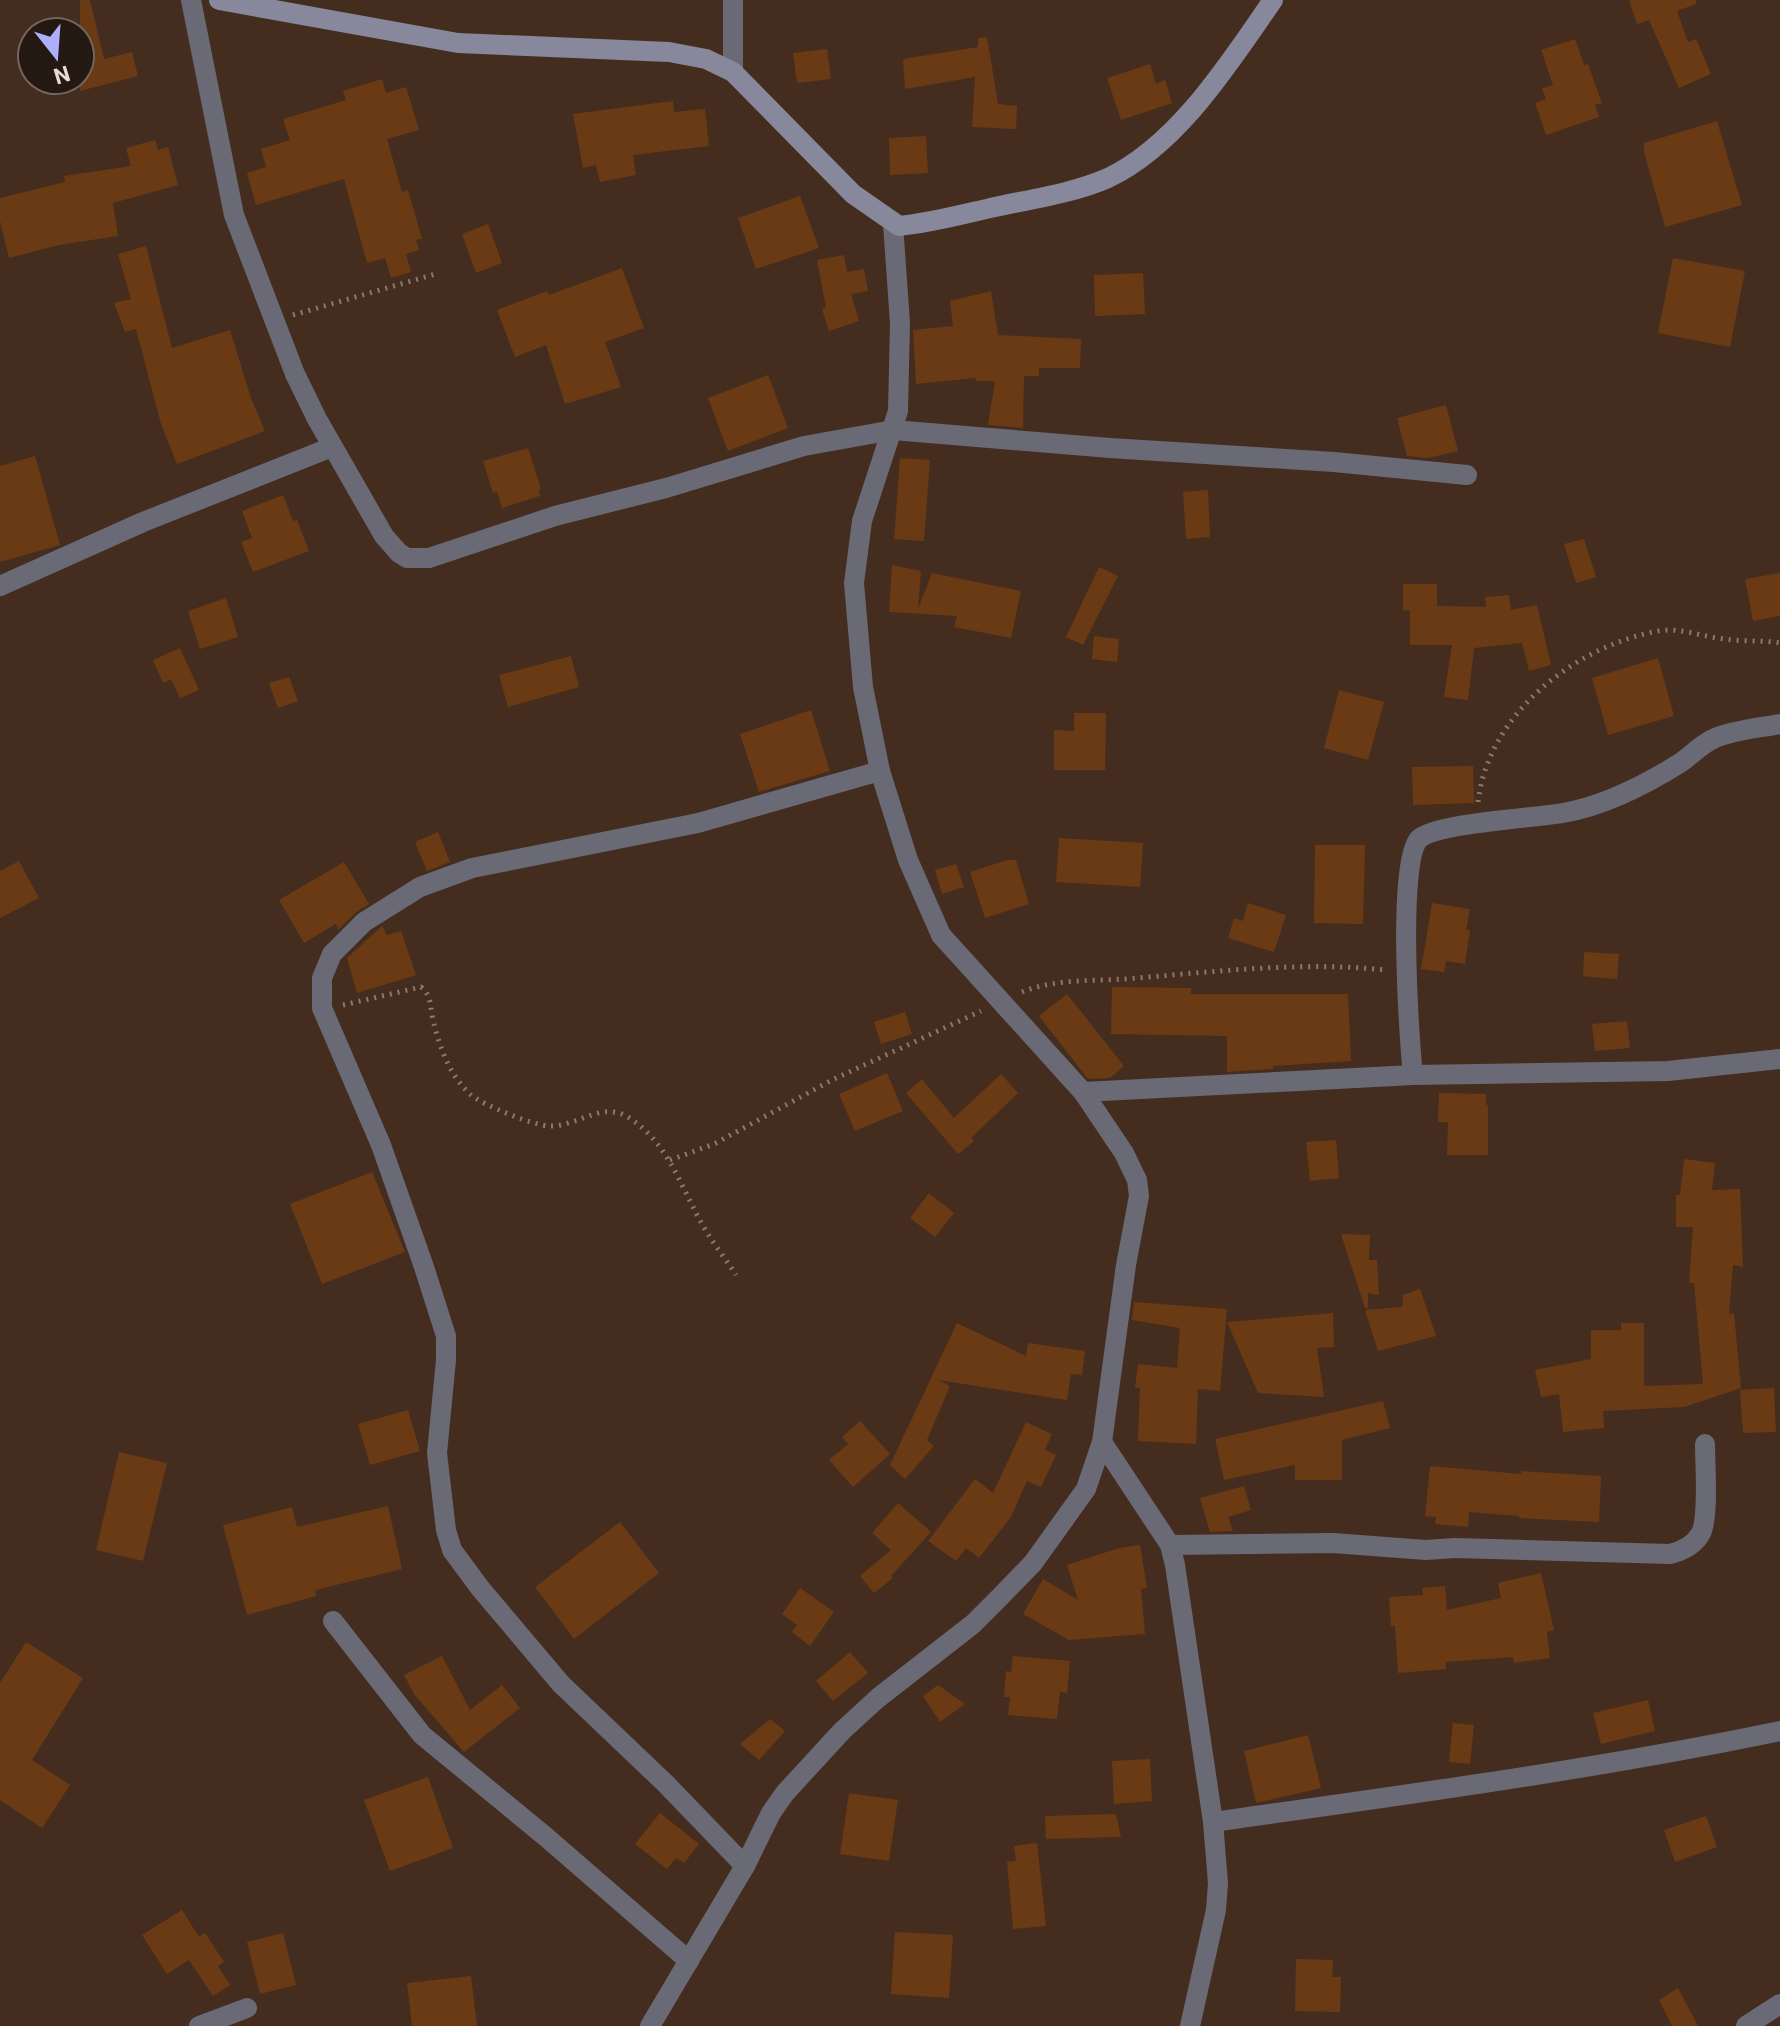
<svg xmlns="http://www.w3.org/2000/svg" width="1780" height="2026" font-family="Roboto,sans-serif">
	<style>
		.building { fill: #6a3a14 }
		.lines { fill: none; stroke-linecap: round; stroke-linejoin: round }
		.path { stroke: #8c796c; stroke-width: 5; stroke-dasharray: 2 6; stroke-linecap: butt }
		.street { stroke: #696a76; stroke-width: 20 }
		.secondary { stroke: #87889b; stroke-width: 20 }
	</style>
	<rect width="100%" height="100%" fill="#442d1e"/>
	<!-- building -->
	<g class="building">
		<polygon points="80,0 90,0 104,59 132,52 138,76 80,91"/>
		<polygon points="1629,0 1696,0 1696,4 1677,11 1688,42 1696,39 1711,74 1679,88 1649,20 1637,24"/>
		<polygon points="987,37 998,104 1017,106 1016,129 972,127 975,77 905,89 903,59 978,47 978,38"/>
		<polygon points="1575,39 1584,65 1588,64 1602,103 1595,105 1599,117 1546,135 1535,103 1546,99 1542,88 1553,85 1541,50"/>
		<polygon points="827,49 831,79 797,83 793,53"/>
		<polygon points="1150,64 1156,84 1165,80 1172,103 1121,120 1107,78"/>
		<polygon points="382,79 386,93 406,87 419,130 387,139 402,192 408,190 422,239 416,240 419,250 406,254 411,272 391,278 385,258 367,263 344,179 256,205 247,173 266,167 261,149 290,140 283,119 346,100 343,91"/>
		<polygon points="673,101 674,112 705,109 709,146 633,155 636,175 600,182 596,165 583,168 573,114"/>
		<polygon points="1717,121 1742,205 1665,227 1644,152 1644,143"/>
		<polygon points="926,136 928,173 890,175 889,138"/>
		<polygon points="155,140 158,150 168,147 178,185 113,203 118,236 59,245 9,258 0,221 0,198 65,182 64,176 131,166 126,148"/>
		<polygon points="800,196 819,248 756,269 738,218"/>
		<polygon points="488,224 502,263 476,273 462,234"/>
		<polygon points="146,246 172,348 230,330 251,398 265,431 177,464 161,424 136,329 125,332 114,303 131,299 118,254"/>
		<polygon points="844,255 847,272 864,269 868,291 851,294 859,321 829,331 822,309 826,308 817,260"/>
		<polygon points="1673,258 1745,271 1730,347 1658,333"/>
		<polygon points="622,268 644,328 605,342 621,387 565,404 546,345 515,357 497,310 547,291 549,295"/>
		<polygon points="1143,273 1145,314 1095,316 1094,275"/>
		<polygon points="991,291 998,335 1081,339 1080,368 1039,368 1039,376 1024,376 1023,428 988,425 995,381 976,381 976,378 916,384 913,330 953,326 950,301"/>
		<polygon points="768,375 788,428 728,451 708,398"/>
		<polygon points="1446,405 1458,451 1428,458 1407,456 1397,418"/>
		<polygon points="528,448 541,489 539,490 540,496 502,508 497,492 493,493 483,461"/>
		<polygon points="35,456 60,545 0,562 0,466"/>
		<polygon points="900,458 930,460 924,541 894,539"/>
		<polygon points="1208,490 1210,537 1186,539 1183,492"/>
		<polygon points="283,495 293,521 297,520 309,551 253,572 241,542 252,538 242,511"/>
		<polygon points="1584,539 1596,577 1576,583 1564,544"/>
		<polygon points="892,565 921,571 918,609 932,573 1021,591 1011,638 954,627 957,616 889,612"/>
		<polygon points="1099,567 1118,576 1083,645 1066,637"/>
		<polygon points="1780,573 1780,616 1753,621 1745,579"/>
		<polygon points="1403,584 1437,584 1437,606 1486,607 1485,597 1509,595 1511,610 1537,605 1551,665 1529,671 1522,643 1474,648 1468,700 1444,697 1452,645 1410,645 1410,611 1403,610"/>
		<polygon points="226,598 238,637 200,649 188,611"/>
		<polygon points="1094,636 1119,639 1117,662 1092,659"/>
		<polygon points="180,648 199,690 180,698 171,679 163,683 153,660"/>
		<polygon points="571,656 579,687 508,707 499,675"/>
		<polygon points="1658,658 1674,716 1608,735 1592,678"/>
		<polygon points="289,677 298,701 278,708 269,683"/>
		<polygon points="1339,690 1384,702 1368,760 1324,748"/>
		<polygon points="811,710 830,771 759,792 740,734"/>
		<polygon points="1074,713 1106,713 1105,770 1054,770 1054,730 1074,731"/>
		<polygon points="1473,766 1474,803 1413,805 1412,767"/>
		<polygon points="438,832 450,862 427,871 415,842"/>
		<polygon points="1059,838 1143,843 1140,887 1056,882"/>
		<polygon points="1315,845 1365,845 1363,924 1314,923"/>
		<polygon points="1007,860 1016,860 1029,904 985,918 970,872"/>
		<polygon points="19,861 39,898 0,918 0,871"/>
		<polygon points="344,862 369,904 355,913 338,930 336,924 304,943 279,900"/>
		<polygon points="956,864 964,887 942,894 935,870"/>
		<polygon points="1248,903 1286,915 1274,952 1228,938 1234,918 1243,921"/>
		<polygon points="1432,903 1470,909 1466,930 1470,930 1465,964 1446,961 1444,972 1421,969"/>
		<polygon points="382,926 387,935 401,931 416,975 357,993 347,958"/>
		<polygon points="1584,952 1619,954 1617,979 1583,976"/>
		<polygon points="1112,987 1191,988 1191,994 1348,994 1351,1061 1273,1066 1273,1069 1227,1072 1227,1036 1111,1034"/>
		<polygon points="1067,994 1124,1066 1110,1078 1088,1079 1039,1016"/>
		<polygon points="905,1012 912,1034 881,1044 874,1022"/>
		<polygon points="1627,1021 1630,1048 1595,1051 1592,1024"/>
		<polygon points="887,1073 903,1111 855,1131 839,1094"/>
		<polygon points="1001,1074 1018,1093 971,1138 974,1141 958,1154 906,1093 922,1079 954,1118"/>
		<polygon points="1439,1093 1486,1094 1486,1105 1488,1105 1488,1155 1447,1155 1448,1122 1438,1122"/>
		<polygon points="1336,1140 1339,1178 1310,1181 1306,1142"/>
		<polygon points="1684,1159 1715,1163 1712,1190 1740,1189 1743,1267 1733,1265 1729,1314 1734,1313 1741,1388 1684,1407 1603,1411 1604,1428 1563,1432 1559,1394 1541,1397 1535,1370 1591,1359 1591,1330 1621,1330 1621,1323 1644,1323 1644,1386 1703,1384 1694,1283 1689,1283 1693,1227 1676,1227 1676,1195 1680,1195"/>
		<polygon points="372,1172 405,1252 322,1284 290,1204"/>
		<polygon points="929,1193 954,1213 935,1237 910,1218"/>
		<polygon points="1341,1234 1370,1235 1369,1260 1377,1260 1379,1295 1368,1293 1368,1308 1365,1308"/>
		<polygon points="1420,1289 1436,1336 1378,1351 1365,1310 1402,1307 1403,1295"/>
		<polygon points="1134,1302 1227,1309 1220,1391 1198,1389 1196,1444 1138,1441 1140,1388 1135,1388 1138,1364 1177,1368 1180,1328 1132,1320"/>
		<polygon points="1333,1313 1334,1347 1317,1348 1324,1397 1258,1393 1227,1322"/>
		<polygon points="957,1323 1026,1356 1028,1343 1085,1351 1082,1375 1071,1374 1067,1400 938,1380 950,1386 927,1440 934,1446 905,1479 890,1465"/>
		<polygon points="1774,1388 1776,1432 1743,1433 1740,1390"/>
		<polygon points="1383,1401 1390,1428 1342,1440 1342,1480 1295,1480 1295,1465 1224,1480 1215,1439"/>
		<polygon points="408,1410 420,1451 370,1465 358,1424"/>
		<polygon points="860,1421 890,1454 853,1487 829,1460 848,1444 842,1437"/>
		<polygon points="1026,1422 1052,1434 1045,1450 1056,1455 1041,1487 1027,1481 1011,1517 979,1558 966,1548 956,1561 928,1541 975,1479 993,1493"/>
		<polygon points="119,1452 167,1463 143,1561 96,1550"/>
		<polygon points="1430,1466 1521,1474 1521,1471 1601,1476 1599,1522 1519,1518 1519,1516 1469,1512 1468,1527 1435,1524 1436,1517 1425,1516"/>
		<polygon points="1244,1486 1251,1510 1228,1517 1233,1531 1210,1532 1200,1498"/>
		<polygon points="898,1503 931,1532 891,1576 893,1578 874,1593 860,1576 891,1550 872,1533"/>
		<polygon points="388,1506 402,1569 315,1590 316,1596 247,1615 223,1525 292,1507 297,1527"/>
		<polygon points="620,1522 659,1573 574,1639 535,1587"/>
		<polygon points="1140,1545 1147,1588 1141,1589 1145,1634 1069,1640 1023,1614 1043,1579 1078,1600 1067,1565 1119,1548"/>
		<polygon points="1541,1573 1554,1630 1547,1632 1550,1658 1514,1663 1513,1657 1446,1662 1446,1669 1398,1673 1395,1626 1391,1626 1389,1597 1423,1595 1422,1588 1445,1586 1447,1610 1501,1598 1498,1583"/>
		<polygon points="800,1588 834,1612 810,1646 792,1632 797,1625 782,1614"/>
		<polygon points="26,1642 83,1678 32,1760 70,1785 42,1828 0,1800 0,1683"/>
		<polygon points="850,1652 868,1673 833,1701 816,1681"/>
		<polygon points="442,1656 470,1710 502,1685 520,1708 464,1752 414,1694 404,1675"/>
		<polygon points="1013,1656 1070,1661 1067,1693 1060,1692 1057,1719 1008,1715 1010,1697 1004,1697 1006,1671 1011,1672"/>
		<polygon points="938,1685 965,1704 940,1722 923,1696"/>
		<polygon points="1648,1700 1655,1731 1601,1744 1593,1713"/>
		<polygon points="770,1719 785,1731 759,1760 740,1744"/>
		<polygon points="1453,1723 1474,1725 1470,1764 1449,1762"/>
		<polygon points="1308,1735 1321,1788 1256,1803 1244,1751"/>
		<polygon points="1150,1759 1152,1801 1114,1804 1112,1761"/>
		<polygon points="428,1777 453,1848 390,1871 364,1800"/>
		<polygon points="849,1793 898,1800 889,1861 840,1854"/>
		<polygon points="660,1813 699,1844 684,1863 676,1858 667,1869 635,1844"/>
		<polygon points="1116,1814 1121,1837 1046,1839 1045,1816"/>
		<polygon points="1706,1816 1717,1847 1675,1862 1664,1830"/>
		<polygon points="1037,1843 1046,1926 1013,1929 1007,1862 1016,1861 1014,1846"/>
		<polygon points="182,1910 199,1937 205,1933 224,1962 218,1966 230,1985 213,1996 189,1960 167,1974 142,1935"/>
		<polygon points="895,1932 953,1935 949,1998 891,1994"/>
		<polygon points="283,1933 296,1985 260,1994 247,1942"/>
		<polygon points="1296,1959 1333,1960 1332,1977 1341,1977 1340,2012 1295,2011"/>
		<polygon points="471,1976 477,2026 412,2026 407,1983"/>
		<polygon points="1678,1988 1698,2026 1672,2026 1659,2000"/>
	</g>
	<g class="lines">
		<!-- path -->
		<g class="path">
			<polyline points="293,315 439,273"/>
			<path d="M1478,802C1488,714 1575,646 1658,631C1680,627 1703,637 1725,639C1743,642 1762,640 1780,643"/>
			<path d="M1022,992C1054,979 1091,981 1125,979C1212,972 1299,961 1386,970"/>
			<path d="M343,1005L421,987C432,996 430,1007 433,1020C440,1048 449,1075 471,1095C483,1105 534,1126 550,1126C575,1127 601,1102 626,1116C667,1140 680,1185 702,1224C712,1242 725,1258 736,1275"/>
			<polyline points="670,1160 714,1144 832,1080 981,1011"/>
		</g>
		<!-- street -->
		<g class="street">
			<polyline points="191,0 234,215 295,374 317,419 384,536 399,553 407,558 429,558 555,516 666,488 804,446 893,430 1110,448 1334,462 1467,475"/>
			<polyline points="733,0 733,72"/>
			<polyline points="0,586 143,522 332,447"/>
			<path d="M1413,1075C1409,1039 1397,861 1419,839C1436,823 1535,818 1563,813C1603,806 1645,785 1680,763C1692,755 1701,744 1715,738C1735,730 1759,728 1780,724"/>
			<polyline points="1083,1092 1413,1075 1668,1071 1780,1059"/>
			<polyline points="1102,1442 1170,1545 1175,1565 1213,1822 1218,1883 1216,1910 1190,2026"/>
			<path d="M1170,1545L1333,1543L1426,1550L1455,1548L1670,1554C1682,1551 1694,1546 1701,1533C1709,1517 1705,1464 1705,1444"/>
			<polyline points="333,1621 422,1735 546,1837 689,1961"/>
			<path d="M1213,1822C1402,1795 1593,1770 1780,1731"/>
			<polyline points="745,1866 666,1784 561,1684 480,1588 452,1550 446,1530 437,1453 446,1360 446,1336 424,1267 381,1145 322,1008 322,978 332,954 364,922 420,887 472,868 698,823 880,771"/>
			<polyline points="199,2026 247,2008"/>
			<polyline points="650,2026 745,1866 771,1813 785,1793 842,1731 878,1698 973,1624 1000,1597 1033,1563 1086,1489 1102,1442 1126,1265 1139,1196 1137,1180 1124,1153 1083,1092 941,935 908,860 880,771 863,687 854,583 862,521 898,411 900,323 893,224"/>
			<polyline points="1746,2026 1780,2004"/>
		</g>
		<!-- secondary -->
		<path class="secondary" d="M219,0L458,43L669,52L706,59L733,72L853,194L899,226C931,223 964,214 995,207C1032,199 1074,193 1108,178C1178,145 1230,62 1273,0"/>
	</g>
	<!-- north arrow -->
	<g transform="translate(56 56) rotate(163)"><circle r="38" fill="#231812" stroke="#72665e" stroke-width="2"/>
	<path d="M0-6L14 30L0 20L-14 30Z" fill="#adaffb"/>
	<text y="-12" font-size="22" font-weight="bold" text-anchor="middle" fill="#e9dad1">N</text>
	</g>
</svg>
